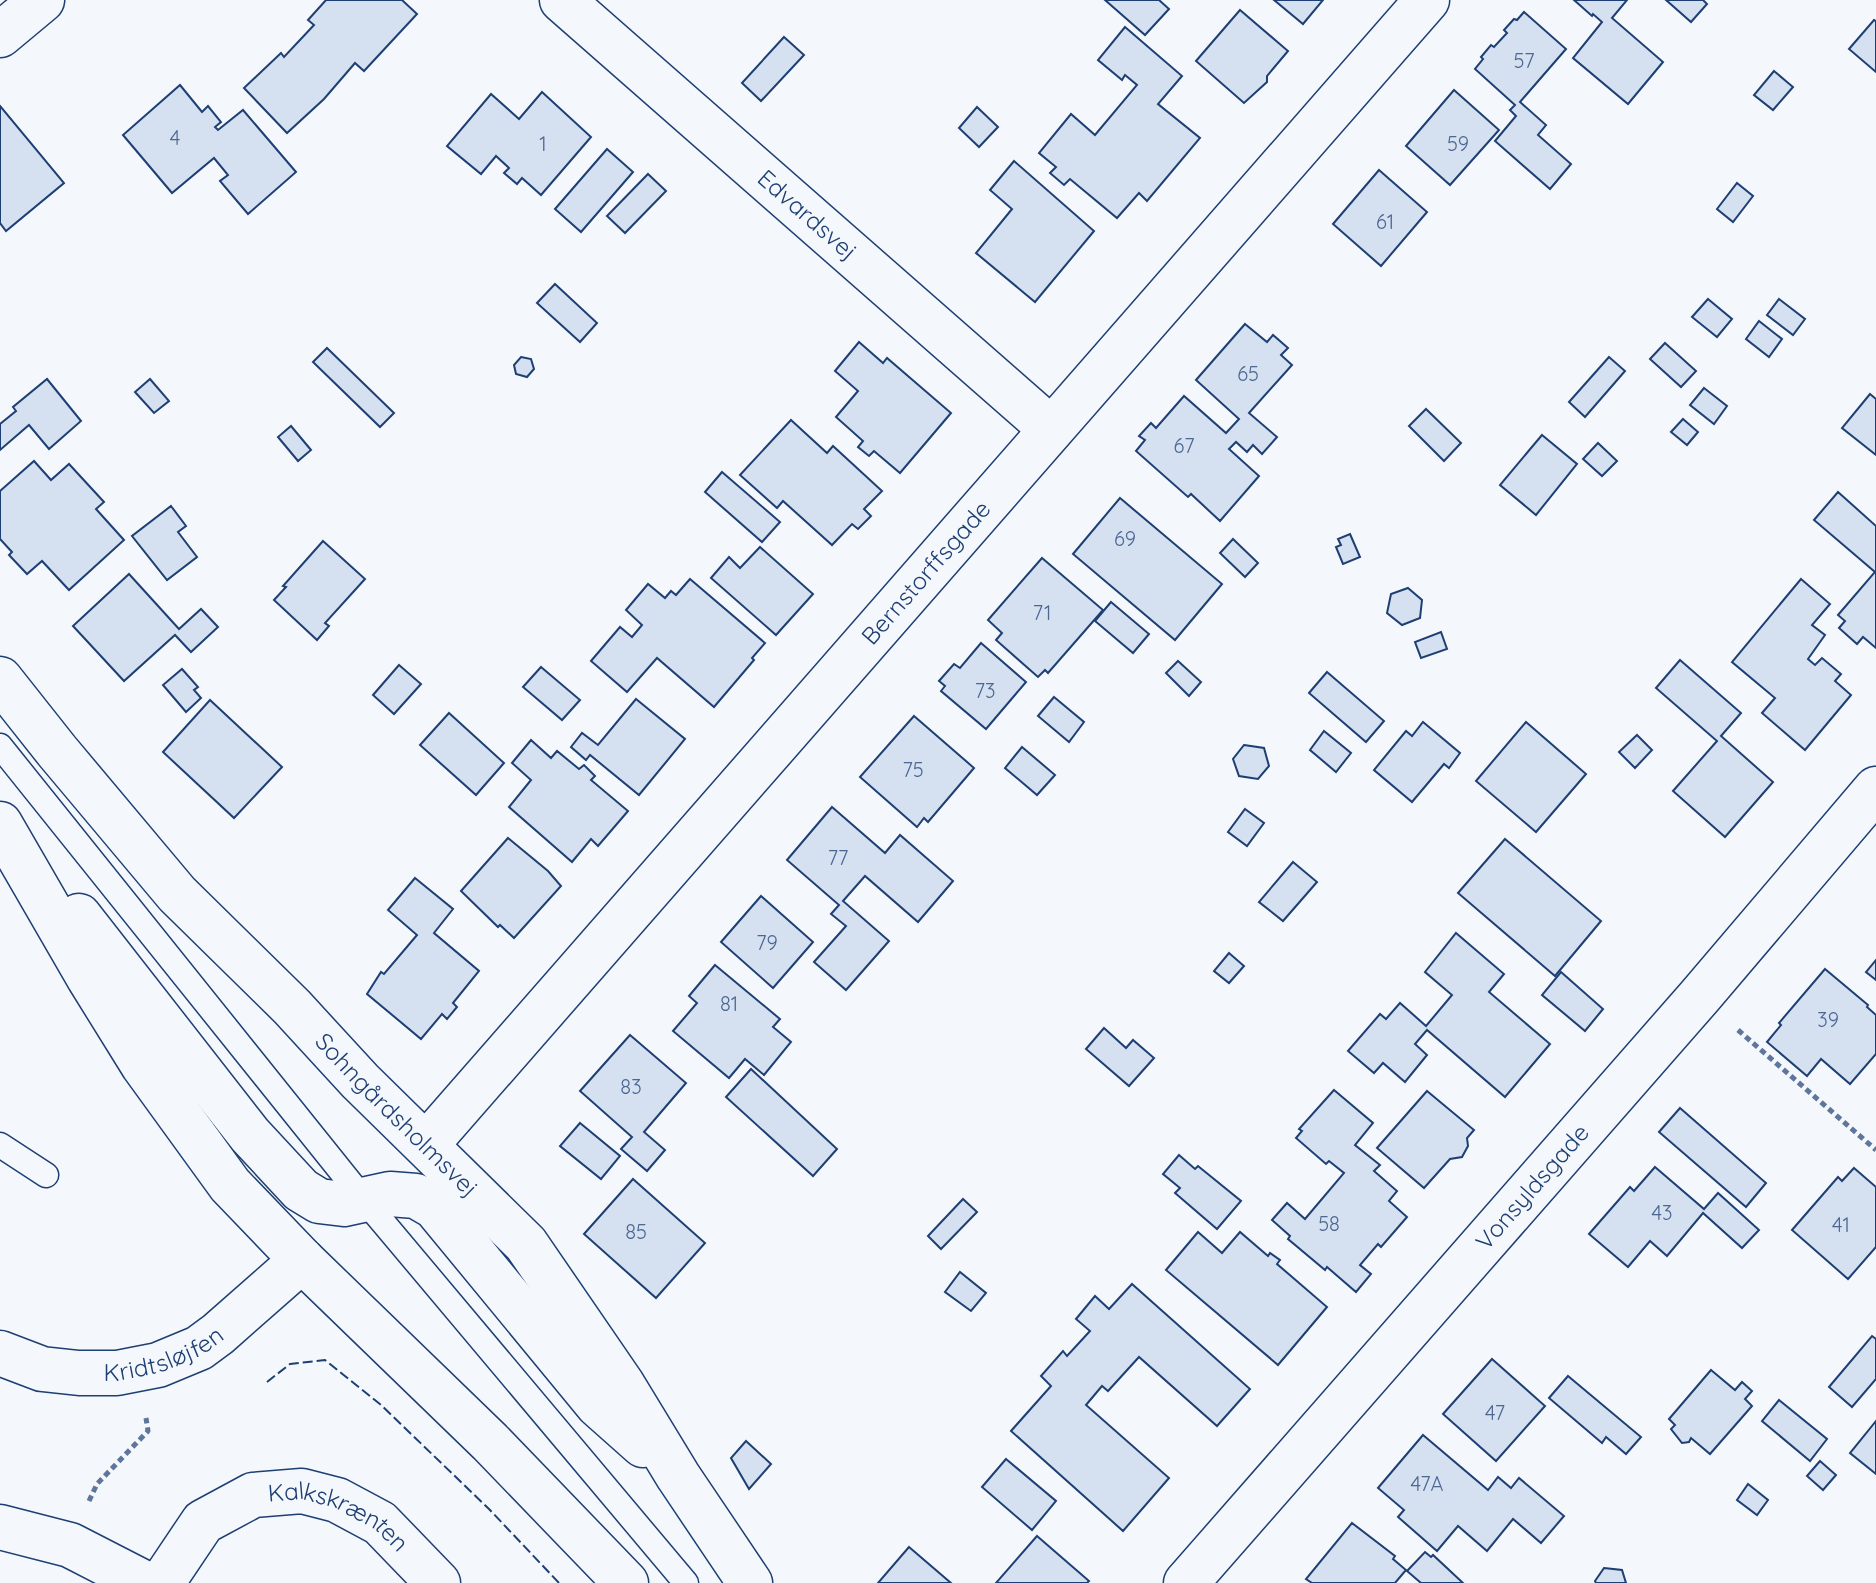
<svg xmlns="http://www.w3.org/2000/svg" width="1876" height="1583" font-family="Quicksand,sans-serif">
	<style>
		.building { fill: #d5e0f0; stroke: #1d3f73; stroke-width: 2 }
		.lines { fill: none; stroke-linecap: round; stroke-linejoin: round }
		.lane-casing { stroke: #1d3f73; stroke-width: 27 }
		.street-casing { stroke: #1d3f73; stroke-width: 47 }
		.secondary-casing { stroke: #1d3f73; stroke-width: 47 }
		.path { stroke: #5e769c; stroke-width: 5; stroke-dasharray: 6 4; stroke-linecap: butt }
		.lane { stroke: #f4f7fb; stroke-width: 24 }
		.street { stroke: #f4f7fb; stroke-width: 44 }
		.secondary { stroke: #f4f7fb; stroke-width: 44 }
		.fence { stroke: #1d3f73; stroke-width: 2; stroke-dasharray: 10 4; stroke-linecap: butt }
		.labels { text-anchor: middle; stroke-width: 6; stroke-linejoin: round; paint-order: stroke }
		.number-label { font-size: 20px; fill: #4b6792 }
		.street-label { font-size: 24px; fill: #1d3f73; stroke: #f4f7fb }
	</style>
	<rect width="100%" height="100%" fill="#f4f7fb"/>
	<!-- building -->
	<g class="building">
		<polygon points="326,0 402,0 417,14 364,71 355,63 324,99 287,133 244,88 281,53 284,57 314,25 308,20"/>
		<polygon points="1105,0 1159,0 1169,9 1145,35"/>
		<polygon points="1274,0 1323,0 1303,24"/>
		<polygon points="1574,0 1627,0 1612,18 1663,62 1628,104 1573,58 1602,22 1593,14 1592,16"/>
		<polygon points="1666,0 1703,0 1707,4 1691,22"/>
		<polygon points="1240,10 1288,51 1267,76 1267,82 1244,103 1196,61"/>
		<polygon points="1524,12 1566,49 1520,102 1546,125 1538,135 1571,164 1550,189 1495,141 1516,116 1510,110 1515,105 1475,69 1483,59 1481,57 1491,45 1494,47 1507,33 1504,30 1514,19 1517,20"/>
		<polygon points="1874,20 1876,21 1876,72 1849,49"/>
		<polygon points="1125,27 1182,76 1158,104 1200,138 1147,201 1139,193 1117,218 1070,179 1064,185 1050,173 1056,167 1039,153 1071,114 1095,135 1137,85 1125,75 1122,80 1098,60"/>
		<polygon points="784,37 804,55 761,101 742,83"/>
		<polygon points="1774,71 1793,87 1773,110 1754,95"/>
		<polygon points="180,85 202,112 208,106 221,122 215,127 218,130 243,110 296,172 248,214 220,181 228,175 214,158 172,193 123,135"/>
		<polygon points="1454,90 1499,130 1450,185 1406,146"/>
		<polygon points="542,92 591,137 541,195 522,178 517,184 504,173 509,168 496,156 481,174 447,146 491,94 519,119"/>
		<polygon points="0,106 64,183 6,231 0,223"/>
		<polygon points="977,107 998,127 979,147 959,128"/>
		<polygon points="607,149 633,172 581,232 555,209"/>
		<polygon points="1014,161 1094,231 1035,302 976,253 1012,209 990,190"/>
		<polygon points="1379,170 1427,212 1381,266 1333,224"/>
		<polygon points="648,174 666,191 625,233 607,216"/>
		<polygon points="1737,183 1753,196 1733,222 1717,209"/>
		<polygon points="555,284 597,323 580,342 537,303"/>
		<polygon points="1708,299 1732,319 1717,337 1692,317"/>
		<polygon points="1779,299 1805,319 1793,335 1767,315"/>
		<polygon points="1759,321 1782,339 1769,357 1746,339"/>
		<polygon points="1245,324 1267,342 1273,335 1288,348 1281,355 1292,365 1249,413 1277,437 1262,454 1253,445 1247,452 1236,442 1229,449 1259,476 1220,521 1191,494 1188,497 1136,451 1145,440 1139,436 1151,423 1156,428 1184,396 1226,433 1239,419 1196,380"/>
		<polygon points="859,342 883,363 887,358 951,413 900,473 874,451 869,456 858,447 863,441 836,417 858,391 835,371"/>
		<polygon points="1665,343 1696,371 1681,387 1650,359"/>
		<polygon points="327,348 394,413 380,427 313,362"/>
		<polygon points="521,357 531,359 534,369 527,377 516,374 514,365"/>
		<polygon points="1609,357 1625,371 1585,417 1569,402"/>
		<polygon points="47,379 81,421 49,449 29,425 0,450 0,424 16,411 13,407"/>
		<polygon points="150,379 169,401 154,413 135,392"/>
		<polygon points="1704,388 1727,406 1714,424 1690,405"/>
		<polygon points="1870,394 1876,399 1876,455 1842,428"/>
		<polygon points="1426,409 1461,443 1444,461 1409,426"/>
		<polygon points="1683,419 1698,432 1687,445 1671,432"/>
		<polygon points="791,420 827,453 833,446 882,491 864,509 871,516 858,529 852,524 832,545 783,501 777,508 740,475"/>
		<polygon points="291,426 311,450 298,461 278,437"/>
		<polygon points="1542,435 1577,464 1536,515 1500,485"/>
		<polygon points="1598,443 1617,461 1602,476 1583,459"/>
		<polygon points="34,461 51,480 69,464 104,502 96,509 124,540 69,590 42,561 27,574 9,555 12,552 0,539 0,491"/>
		<polygon points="722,472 780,522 762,542 705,492"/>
		<polygon points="1838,492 1876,526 1876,648 1863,637 1857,644 1839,628 1845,621 1838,615 1875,572 1814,520"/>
		<polygon points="1120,498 1222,584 1175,640 1073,554"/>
		<polygon points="171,506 186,526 178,532 197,557 167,580 132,536"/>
		<polygon points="1350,534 1360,557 1343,564 1336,547 1341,545 1338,539"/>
		<polygon points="1233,539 1258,563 1245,577 1220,553"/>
		<polygon points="323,541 365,579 325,623 329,626 317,640 274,600 286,587 283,586"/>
		<polygon points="760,547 813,594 776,635 711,578 729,557 740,568"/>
		<polygon points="1042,558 1103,610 1048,673 1045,670 1038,677 996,640 1002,633 988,620"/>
		<polygon points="129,574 179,629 201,609 218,627 191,652 175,635 124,681 73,626"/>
		<polygon points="690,579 765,643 752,658 754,660 714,707 657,658 627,692 591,661 620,627 632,637 642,625 626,610 648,584 665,598 671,591 676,595"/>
		<polygon points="1801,579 1830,604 1812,625 1825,635 1808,659 1815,665 1822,658 1841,674 1835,681 1851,695 1805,750 1762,713 1775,698 1732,662"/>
		<polygon points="1408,588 1422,600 1420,618 1402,625 1387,613 1391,594"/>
		<polygon points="1111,602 1149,634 1133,653 1095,621"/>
		<polygon points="1441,632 1447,649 1421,658 1415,642"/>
		<polygon points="981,643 1026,682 986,729 941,691 945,686 939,681 954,664 960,668"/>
		<polygon points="1680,660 1741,713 1721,736 1773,782 1725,837 1673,791 1717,741 1656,688"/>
		<polygon points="1178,661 1201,682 1189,696 1166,673"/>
		<polygon points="399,665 421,684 394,714 373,695"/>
		<polygon points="541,667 580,700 562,720 523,687"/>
		<polygon points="182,669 198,687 194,690 201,698 186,712 163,685"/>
		<polygon points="1327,672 1384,721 1366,742 1309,693"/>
		<polygon points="1054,697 1084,722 1069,742 1038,716"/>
		<polygon points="636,699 685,739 639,795 590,755 586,760 571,747 582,733 598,745"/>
		<polygon points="210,700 282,767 234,818 163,752"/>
		<polygon points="449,713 504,763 476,795 420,745"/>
		<polygon points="914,716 974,768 928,822 924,818 917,827 860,777"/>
		<polygon points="1423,722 1460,753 1449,768 1444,764 1412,802 1374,770 1406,731 1412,736"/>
		<polygon points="1526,722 1586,774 1536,832 1476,781"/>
		<polygon points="1324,731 1351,753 1336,772 1310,750"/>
		<polygon points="1637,735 1652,750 1635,768 1619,752"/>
		<polygon points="531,740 551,758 557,751 579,769 584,765 595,776 591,780 628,811 598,846 591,839 572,862 509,807 531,780 512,763"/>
		<polygon points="1244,745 1264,748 1269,766 1258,779 1239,776 1233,759"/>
		<polygon points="1022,747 1055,775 1037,795 1005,768"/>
		<polygon points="832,807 885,853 900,835 953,881 918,922 865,876 843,901 889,941 846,990 814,962 846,926 831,914 839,905 787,860"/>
		<polygon points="1245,809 1264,823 1247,846 1228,832"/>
		<polygon points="508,838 548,871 561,886 514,938 500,925 498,927 461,891"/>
		<polygon points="1505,839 1601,921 1555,976 1458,893"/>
		<polygon points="1293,862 1317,882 1283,921 1259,902"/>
		<polygon points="415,878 453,909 434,933 479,971 453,1003 457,1007 447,1019 442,1014 421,1039 367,994 381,972 384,974 417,935 388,910"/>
		<polygon points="761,896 813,942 773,988 721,942"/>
		<polygon points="1456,933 1504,974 1489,992 1550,1044 1505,1097 1427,1030 1415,1044 1427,1055 1405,1082 1383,1063 1374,1073 1348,1051 1380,1014 1386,1019 1400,1003 1426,1026 1452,995 1425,972"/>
		<polygon points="1229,953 1244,966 1229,983 1214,971"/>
		<polygon points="1876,960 1876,980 1866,972"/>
		<polygon points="715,965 780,1019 773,1027 791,1042 764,1075 745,1059 729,1078 673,1031 697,1003 689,996"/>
		<polygon points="1825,969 1868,1005 1867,1007 1876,1015 1876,1054 1850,1084 1821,1059 1807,1076 1767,1042 1781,1025 1779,1023"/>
		<polygon points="1561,972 1603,1009 1585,1031 1542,995"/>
		<polygon points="1104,1028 1126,1048 1133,1040 1154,1058 1129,1086 1086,1049"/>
		<polygon points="630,1035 686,1083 644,1132 665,1150 647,1171 621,1149 632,1137 580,1091"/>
		<polygon points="751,1069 837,1149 813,1176 726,1097"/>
		<polygon points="1334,1090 1373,1123 1355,1145 1380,1165 1374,1171 1397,1191 1389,1201 1407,1217 1381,1247 1378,1244 1360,1265 1371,1274 1356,1292 1327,1267 1325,1270 1288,1239 1290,1236 1272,1220 1287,1203 1305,1219 1344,1173 1329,1161 1326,1164 1296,1138 1302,1131 1299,1129"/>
		<polygon points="1427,1091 1474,1130 1467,1138 1468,1146 1462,1157 1450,1159 1424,1188 1377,1148"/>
		<polygon points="1680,1108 1766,1183 1746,1207 1659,1132"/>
		<polygon points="580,1123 620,1156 601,1179 560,1146"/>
		<polygon points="1179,1155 1195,1169 1198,1166 1241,1201 1217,1229 1175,1193 1180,1188 1163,1174"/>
		<polygon points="1655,1167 1704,1209 1718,1193 1759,1230 1742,1248 1703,1213 1667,1256 1650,1241 1628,1267 1589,1234 1630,1187 1634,1191"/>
		<polygon points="1854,1168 1876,1187 1876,1247 1848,1279 1792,1230 1838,1177 1842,1181"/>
		<polygon points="633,1179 705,1243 656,1298 584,1234"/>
		<polygon points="963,1199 977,1212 941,1249 928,1236"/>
		<polygon points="1198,1232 1222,1253 1240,1232 1268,1256 1270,1253 1280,1260 1277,1264 1327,1307 1278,1365 1166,1270"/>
		<polygon points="960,1272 986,1293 971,1311 945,1292"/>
		<polygon points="1132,1284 1250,1389 1217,1426 1139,1357 1108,1391 1102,1386 1086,1405 1169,1478 1123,1531 1011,1431 1051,1386 1041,1376 1063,1351 1067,1356 1090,1331 1076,1319 1095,1296 1109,1309"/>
		<polygon points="1872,1336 1876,1339 1876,1379 1852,1407 1829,1387"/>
		<polygon points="1492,1359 1545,1406 1496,1461 1443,1414"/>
		<polygon points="1711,1370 1735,1390 1742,1382 1752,1391 1745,1399 1752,1406 1710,1454 1691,1438 1689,1442 1682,1443 1671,1429 1675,1425 1669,1419"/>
		<polygon points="1568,1376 1641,1437 1626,1454 1606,1437 1602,1443 1549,1398"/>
		<polygon points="1779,1400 1827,1439 1810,1461 1762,1421"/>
		<polygon points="1876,1421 1876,1474 1850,1453"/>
		<polygon points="1423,1435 1488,1490 1498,1477 1511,1488 1519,1478 1564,1516 1541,1543 1513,1519 1487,1551 1458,1526 1437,1551 1398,1517 1404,1510 1378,1488"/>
		<polygon points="746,1441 771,1464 749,1489 731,1458"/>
		<polygon points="1006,1459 1056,1501 1032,1530 982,1487"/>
		<polygon points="1820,1461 1836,1475 1823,1490 1807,1476"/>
		<polygon points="1748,1484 1768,1500 1757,1515 1737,1500"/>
		<polygon points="1352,1523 1395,1556 1393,1559 1406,1570 1395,1583 1312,1583 1306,1579"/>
		<polygon points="1037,1536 1089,1581 1087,1583 996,1583"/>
		<polygon points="909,1547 951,1583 878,1583"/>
		<polygon points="1425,1552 1431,1557 1433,1555 1463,1583 1421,1583 1407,1571"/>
		<polygon points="1604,1568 1622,1570 1626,1583 1596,1583 1595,1581"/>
	</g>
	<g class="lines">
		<defs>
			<g id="lane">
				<polyline points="0,746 365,1201 686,1583"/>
				<polyline points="0,1145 46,1175"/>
			</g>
			<g id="street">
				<path id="s1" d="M562,0L1051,429"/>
				<polyline points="0,35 42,0"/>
				<path id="s2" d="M426,1145L1427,0"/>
				<path id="s3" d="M0,1353L42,1369L79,1373H117L158,1365L199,1348L218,1334L302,1260"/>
				<polyline points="0,1527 70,1545 144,1583"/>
				<path id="s4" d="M162,1583L203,1522L253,1495L302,1491L337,1500L380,1523L438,1583"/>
				<path id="s5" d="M1186,1583L1700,996L1876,789"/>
			</g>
			<g id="secondary">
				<path id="s6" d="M0,679L57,751L177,894L292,1007L360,1081L526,1244L622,1384L678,1476L750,1583"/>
				<polyline points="0,824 89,978 143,1065 230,1185 302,1260 490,1442 626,1583"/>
				<polyline points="79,916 250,1135 301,1190 319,1201 344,1204 390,1194 416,1196 435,1207 598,1405 643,1445"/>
			</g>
		</defs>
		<!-- lane casing -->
		<use href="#lane" class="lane-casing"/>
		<!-- street casing -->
		<use href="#street" class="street-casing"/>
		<!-- secondary casing -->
		<use href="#secondary" class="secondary-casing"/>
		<!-- path -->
		<g class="path">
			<polyline points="1738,1030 1876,1150"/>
			<polyline points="89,1501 97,1484 148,1431 146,1418"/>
		</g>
		<!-- lane -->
		<use href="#lane" class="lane"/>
		<!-- street -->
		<use href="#street" class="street"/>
		<!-- secondary -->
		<use href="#secondary" class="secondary"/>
		<!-- fence -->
		<polyline class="fence" points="267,1382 290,1364 325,1360 381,1405 489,1509 559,1583"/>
	</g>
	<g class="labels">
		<!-- number labels -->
		<g class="number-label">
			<text x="1524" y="68">57</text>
			<text x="175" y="145">4</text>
			<text x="543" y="151">1</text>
			<text x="1458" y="151">59</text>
			<text x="1385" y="229">61</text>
			<text x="1248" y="381">65</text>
			<text x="1184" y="453">67</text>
			<text x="1125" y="546">69</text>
			<text x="1042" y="620">71</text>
			<text x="985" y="698">73</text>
			<text x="913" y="777">75</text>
			<text x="838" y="865">77</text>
			<text x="767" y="950">79</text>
			<text x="729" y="1011">81</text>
			<text x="1828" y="1027">39</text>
			<text x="631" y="1094">83</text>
			<text x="1662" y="1220">43</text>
			<text x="1329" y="1231">58</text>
			<text x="1841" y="1232">41</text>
			<text x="636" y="1239">85</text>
			<text x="1495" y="1420">47</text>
			<text x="1427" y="1491">47A</text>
		</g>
		<!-- street labels -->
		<g class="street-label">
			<text dy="8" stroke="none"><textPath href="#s1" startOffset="326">Edvardsvej</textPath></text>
			<text dy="8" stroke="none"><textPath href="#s2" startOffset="760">Bernstorffsgade</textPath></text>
			<text dy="8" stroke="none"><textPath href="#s6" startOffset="590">Sohngårdsholmsvej</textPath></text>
			<text dy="8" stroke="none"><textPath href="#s5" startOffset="526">Vonsyldsgade</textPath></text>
			<text dy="8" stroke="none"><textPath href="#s3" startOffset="170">Kridtsløjfen</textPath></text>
			<text dy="8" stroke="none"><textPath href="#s4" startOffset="222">Kalkskrænten</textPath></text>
		</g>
	</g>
</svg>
